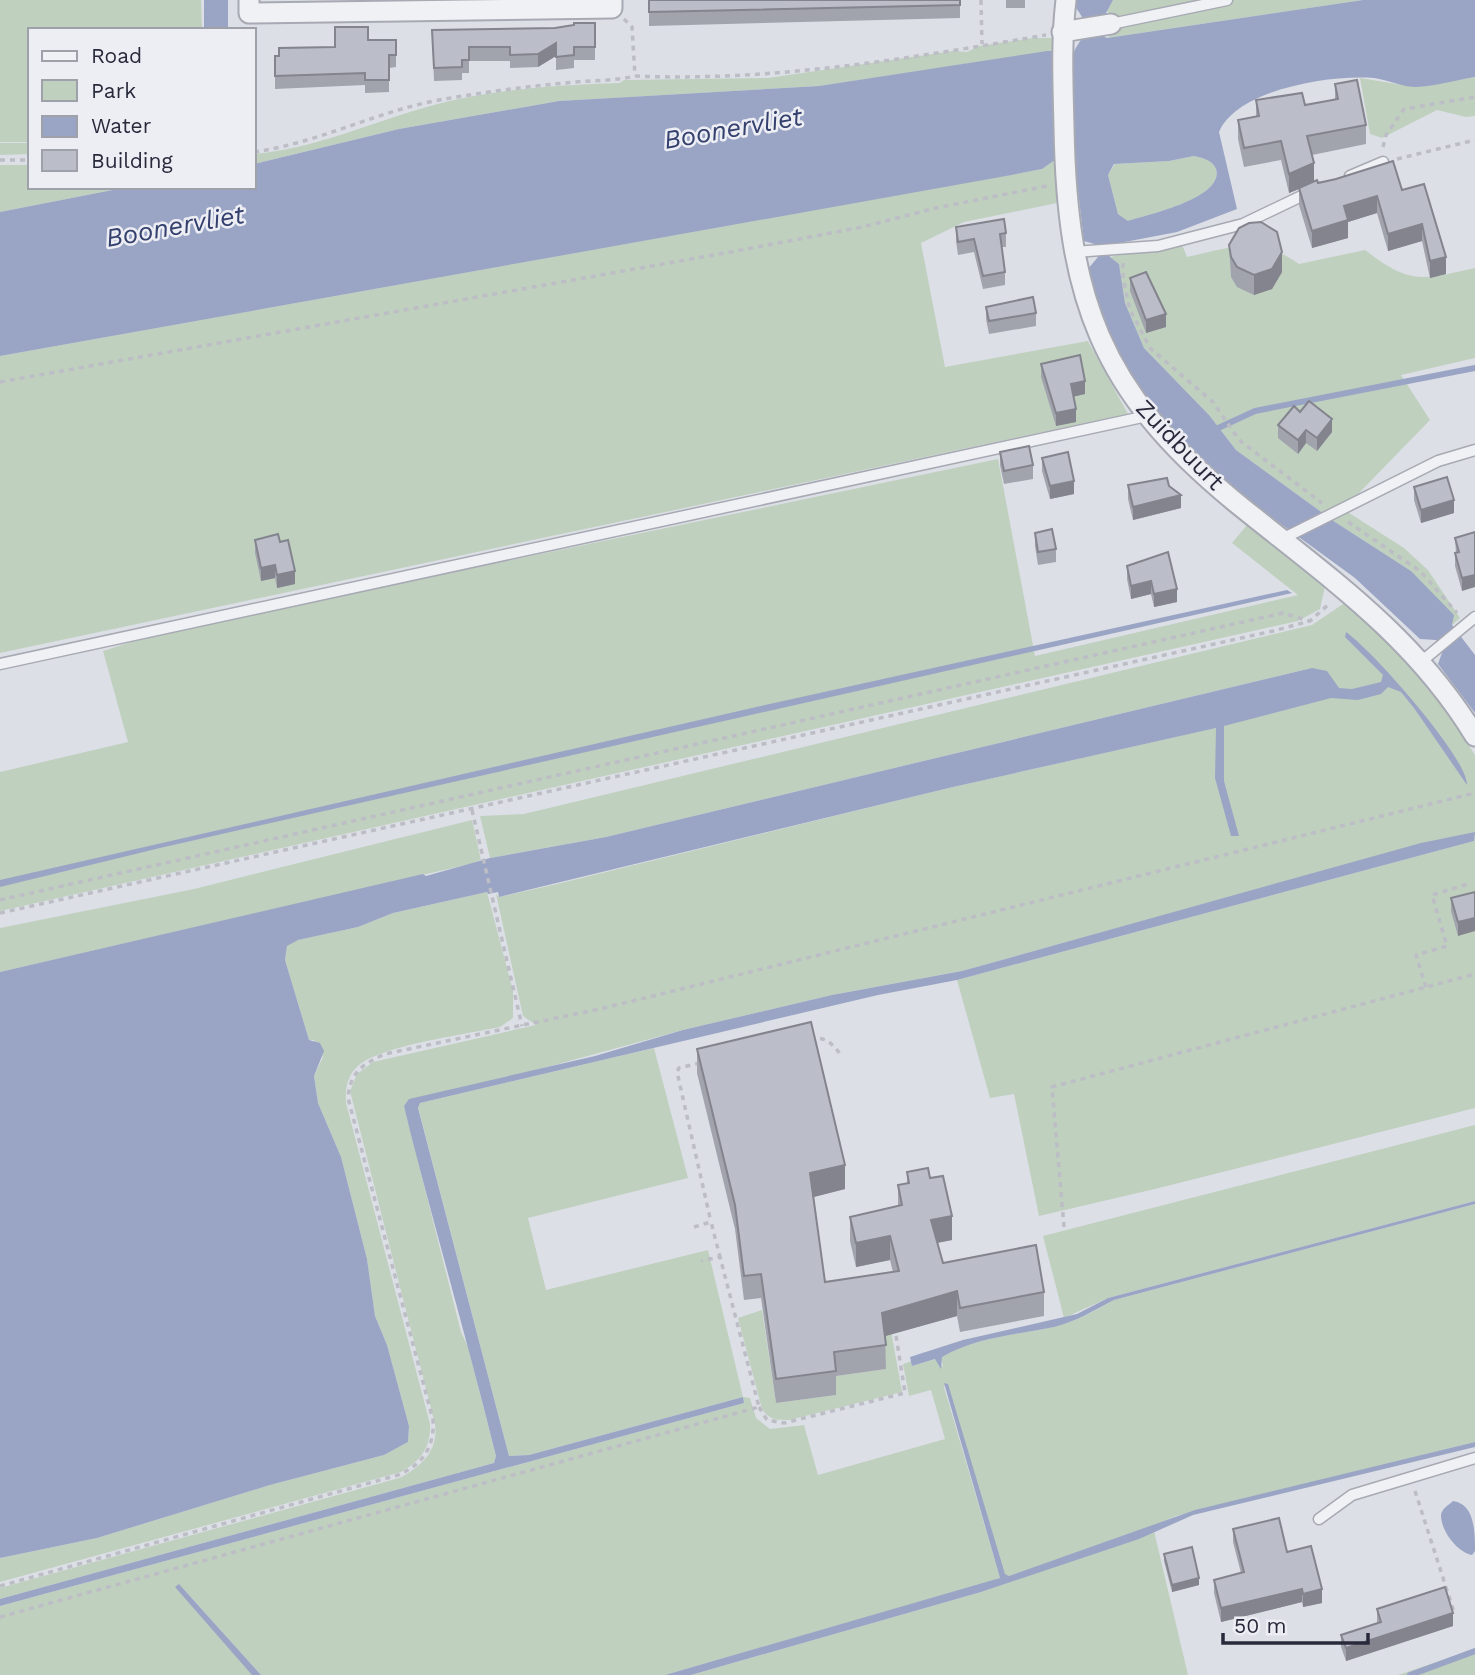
<svg xmlns="http://www.w3.org/2000/svg" width="1475" height="1675" font-family="'Work Sans',sans-serif">
	<style>
		.green { fill: #bfd0bf }
		.water { fill: #9aa5c5; fill-rule: evenodd }
		.lines { fill: none; stroke-linecap: round; stroke-linejoin: round }
		.stream { stroke: #9aa5c5; stroke-width: 6 }
		.lane-casing { stroke: #a7a9b3; stroke-width: 13 }
		.street-casing { stroke: #a7a9b3; stroke-width: 23 }
		.path { stroke: #bcbdc5; stroke-width: 3.5; stroke-dasharray: 5 5; stroke-linecap: butt }
		.lane { stroke: #f0f1f5; stroke-width: 10 }
		.street { stroke: #f0f1f5; stroke-width: 19 }
		.wall { fill: #a1a3ad }
		.shaded-wall { fill: #83848d }
		.building { fill: #bbbdc9; stroke: #83848d; stroke-width: 2 }
		.labels { text-anchor: middle; stroke-width: 5; stroke-linejoin: round; paint-order: stroke }
		.street-label { font-size: 24px; fill: #282a3c; stroke: #edeef4 }
		.water-label { font-size: 26px; font-style: italic; fill: #34406e; stroke: #edeef4 }
	</style>
	<rect width="100%" height="100%" fill="#dddfe6"/>
	<!-- green -->
	<g class="green">
		<polygon points="0,0 201,0 202,30 30,30 30,142 0,142"/>
		<polygon points="1113,0 1363,0 1107,38 1122,26 1107,11"/>
		<path d="M1034,38H1056L1053,51L819,86L559,101L399,129L254,164V154C315,149 374,121 434,105C493,89 559,85 620,83L624,80L768,78L953,51L967,52L979,46Z"/>
		<polygon points="1475,77 1475,116 1466,117 1437,110 1382,138 1370,134 1360,78 1415,87"/>
		<polygon points="0,143 30,143 30,154 0,155"/>
		<path d="M1194,156C1202,158 1213,160 1216,169C1225,198 1147,215 1128,221L1118,214L1108,175L1115,164L1169,161Z"/>
		<polygon points="1055,160 1057,203 964,222 921,243 945,367 1088,341 1128,414 0,653 0,356 1042,169"/>
		<polygon points="0,165 30,165 30,187 128,187 0,212"/>
		<path d="M1181,242L1187,257C1231,247 1260,236 1299,264L1365,250C1410,285 1422,280 1475,268V358L1401,375L1430,420L1359,493L1346,511L1404,548L1428,570L1460,618L1452,625L1411,571L1335,522L1236,450L1209,415L1144,348L1125,303L1119,264L1110,257Z"/>
		<polygon points="998,459 1035,656 1298,595 1232,543 1247,525 1325,586 1320,609 1298,621 0,911 0,772 128,742 103,651 156,634"/>
		<path d="M1343,604H1353C1400,650 1440,699 1475,755V1108L1159,1188L1039,1216L1014,1094L990,1098L957,980L1474,841L1437,840L962,971L832,995L683,1030L404,1106L461,1332L468,1347L496,1456L494,1463L0,1599V1588L399,1478C421,1467 439,1450 435,1424L350,1091L357,1074L373,1062L536,1025L523,1016L496,894L499,897L557,884L953,787L1224,726L1312,668L606,837L490,858L480,816L524,814L1312,625Z"/>
		<polygon points="472,820 481,860 470,864 0,972 0,928 194,889"/>
		<path d="M487,892L513,991V1018L500,1027C468,1034 377,1046 357,1067C347,1076 345,1090 346,1103L430,1424C431,1447 421,1461 401,1472L0,1582V1558L97,1538L270,1485L384,1455L408,1442L409,1426L387,1345L375,1316L367,1259L341,1157L318,1103L314,1076L323,1057L314,1040H309L285,960L287,946L297,940L358,927L393,913Z"/>
		<path d="M654,1048L688,1178L528,1218L546,1290L708,1250L743,1397L750,1398L756,1418L770,1429L804,1425L818,1475L945,1439L931,1390L909,1396L903,1364L912,1361V1366L936,1359L943,1367L941,1357C976,1337 1016,1335 1053,1327C1075,1322 1095,1311 1114,1300L1475,1204V1442L1176,1516L1125,1538L1009,1576L1005,1575L946,1383L944,1387L1000,1578L989,1582L665,1675H261L179,1584L255,1675H0V1606L744,1403L743,1397L529,1455L509,1456L418,1107L420,1103Z"/>
		<polygon points="1475,1125 1475,1201 1108,1298 1064,1318 1043,1236"/>
		<path d="M885,1297L902,1392L789,1420C777,1420 769,1420 762,1409L738,1318L762,1310L776,1403L836,1395L835,1376L886,1369L878,1299Z"/>
		<polygon points="1154,1531 1188,1675 691,1675 981,1592"/>
		<polygon points="1475,1649 1475,1675 1398,1675"/>
	</g>
	<!-- water -->
	<g class="water">
		<rect x="204" y="0" width="24" height="30"/>
		<path d="M1077,0H1113L1096,32L1107,38L1363,0H1475V77C1456,80 1436,86 1416,87C1403,87 1388,80 1374,78C1332,74 1237,89 1219,132L1237,209L1177,232L1109,245L1110,257L1119,264L1125,303L1144,348L1209,415L1236,450L1335,522L1411,571L1454,615L1452,625L1475,655V713L1438,664L1443,650L1436,640L1420,639L1355,578L1241,495L1163,420L1118,356L1087,270L1098,257V245L1084,241L1074,158L1055,160L1042,169L1006,176L0,356V212L128,187H254V164L399,129L559,101L819,86L1047,51H1053V62L1071,60C1079,33 1097,36 1076,8ZM1194,156C1202,158 1213,160 1216,169C1225,198 1147,215 1128,221L1118,214L1108,175L1114,164L1169,161Z"/>
		<polygon points="1287,590 1292,593 160,848 0,887 0,880 765,705"/>
		<path d="M1346,632C1372,650 1468,758 1467,785L1414,708L1401,692L1388,687L1381,694L1358,700L1331,698L1224,726V781L1239,836H1231L1215,778L1216,728L953,787L499,897L498,892L488,894L487,892L393,913L358,927L298,940L287,946L285,960L309,1040L320,1043L324,1051L314,1076L318,1103L341,1157L367,1259L375,1316L387,1345L409,1426L408,1442L384,1455L270,1485L97,1538L0,1558V972L423,874L426,876L490,858L606,837L1312,668L1327,671L1339,688L1352,689L1381,682L1383,675L1345,637Z"/>
		<path d="M1475,832L1474,841L957,980L878,995L420,1103L418,1108L509,1456L529,1455L743,1397L744,1403L0,1606V1599L494,1463L496,1456C469,1347 438,1240 410,1131L404,1106L409,1099L595,1056L683,1030L832,995L962,971L1421,843Z"/>
		<path d="M1475,1201V1204L1114,1300C1095,1310 1075,1322 1054,1327C1016,1335 976,1337 942,1357L941,1369L935,1359L912,1366L910,1357L963,1340L1077,1314L1108,1298Z"/>
		<polygon points="944,1383 948,1384 1005,1574 1009,1576 1195,1510 1475,1442 1475,1447 1193,1515 1139,1539 981,1592 691,1675 665,1675 1000,1578"/>
		<path d="M1453,1501C1475,1504 1475,1532 1475,1551L1472,1555C1457,1552 1441,1531 1441,1515C1442,1508 1449,1505 1453,1501Z"/>
		<polygon points="179,1584 261,1675 252,1675 175,1587"/>
	</g>
	<g class="lines">
		<!-- stream -->
		<g class="stream">
			<polyline points="1216,429 1255,411 1475,368"/>
			<polyline points="1410,1675 1475,1651"/>
		</g>
		<defs>
			<g id="lane">
				<polyline points="1111,24 1227,0"/>
				<polyline points="1350,176 1383,162"/>
				<polyline points="1074,252 1158,246 1243,224 1310,192"/>
				<polyline points="1282,539 1438,461 1475,450"/>
				<polyline points="1422,661 1475,617"/>
				<polyline points="0,664 1147,416"/>
				<polyline points="1319,1519 1352,1495 1475,1458"/>
			</g>
			<g id="street">
				<polyline points="249,0 249,13 612,8 612,0"/>
				<path d="M1066,0C1061,42 1063,84 1064,127C1067,297 1100,391 1234,501C1325,575 1413,634 1475,736"/>
				<polyline points="1062,32 1111,24"/>
			</g>
		</defs>
		<!-- lane casing -->
		<use href="#lane" class="lane-casing"/>
		<!-- street casing -->
		<use href="#street" class="street-casing"/>
		<!-- path -->
		<g class="path">
			<polyline points="981,0 982,44"/>
			<polyline points="624,19 632,27 635,76"/>
			<polyline points="1383,147 1386,135 1404,109 1475,97"/>
			<path d="M254,152C318,143 375,112 439,100C484,92 530,86 576,82C596,80 615,81 635,76C772,82 911,58 1046,35"/>
			<polyline points="1397,159 1475,140"/>
			<polyline points="0,160 30,160"/>
			<polyline points="1123,263 1123,278 1130,310 1150,348 1213,402 1239,440 1322,503"/>
			<polyline points="0,382 747,249 862,227 936,208 1047,186"/>
			<polyline points="1348,522 1420,571 1457,613"/>
			<polyline points="472,810 522,1026"/>
			<polyline points="0,900 1283,613 1309,621"/>
			<polyline points="0,913 1273,631 1310,621 1330,603"/>
			<polyline points="1426,987 1416,955 1447,946 1432,895 1468,884"/>
			<path d="M810,1039C827,1036 832,1044 842,1056"/>
			<polyline points="700,1063 679,1068 677,1072 711,1222"/>
			<polyline points="694,1227 711,1222 720,1257"/>
			<polyline points="1064,1227 1052,1087 1475,974"/>
			<polyline points="759,1407 767,1420 784,1423 905,1393 895,1329"/>
			<polyline points="1415,1491 1454,1612"/>
			<path d="M0,1586L398,1475C422,1465 435,1447 433,1420L348,1098C350,1072 363,1064 385,1054L604,1008L1475,793"/>
			<polyline points="0,1617 759,1407 720,1257 701,1261"/>
		</g>
		<!-- lane -->
		<use href="#lane" class="lane"/>
		<!-- street -->
		<use href="#street" class="street"/>
	</g>
	<!-- wall -->
	<g class="wall">
		<polygon points="649,0 960,0 960,18 649,26"/>
		<rect x="1006" y="0" width="19" height="8"/>
		<polygon points="595,23 595,60 574,60 574,68 556,70 556,56 538,67 510,68 510,61 469,61 469,73 462,73 462,80 434,81 432,30 555,28"/>
		<polygon points="368,40 396,55 396,67 389,68 389,92 365,93 365,85 275,89 275,56 335,47"/>
		<polygon points="1335,84 1366,125 1366,144 1312,155 1314,181 1402,190 1424,184 1446,274 1430,278 1422,241 1388,251 1377,213 1348,222 1348,238 1312,248 1299,205 1299,189 1289,193 1281,160 1244,167 1238,139 1238,120 1256,116 1256,100 1305,105 1335,100"/>
		<polygon points="956,227 1006,233 1006,247 1002,247 1005,272 1005,285 983,289 974,252 958,255 956,241"/>
		<polygon points="1229,245 1282,272 1272,289 1254,295 1237,287 1231,277"/>
		<polygon points="1130,278 1166,327 1146,333 1130,291"/>
		<polygon points="986,307 1036,313 1036,326 989,334 986,319"/>
		<polygon points="1041,364 1085,394 1073,397 1076,422 1056,426 1041,377"/>
		<polygon points="1300,412 1332,432 1317,451 1306,443 1298,454 1278,438 1278,425"/>
		<polygon points="1000,452 1033,465 1033,479 1004,484 1000,465"/>
		<polygon points="1042,458 1074,494 1050,499 1042,471"/>
		<polygon points="1128,485 1169,486 1181,508 1133,520 1128,499"/>
		<polygon points="1414,487 1454,513 1421,523 1414,500"/>
		<polygon points="1475,532 1462,591 1455,566 1455,553 1456,553 1455,538"/>
		<polygon points="1035,533 1056,549 1056,562 1038,565 1035,546"/>
		<polygon points="255,540 280,542 295,584 277,588 275,578 261,581 255,553"/>
		<polygon points="1168,552 1177,602 1154,607 1151,594 1131,599 1127,579 1127,566"/>
		<polygon points="1475,892 1458,936 1451,911 1451,898"/>
		<polygon points="697,1049 845,1189 813,1197 825,1282 893,1272 890,1260 856,1267 850,1241 850,1217 898,1206 898,1185 907,1183 907,1172 930,1178 952,1240 937,1243 943,1263 1044,1292 1044,1316 960,1332 957,1316 885,1336 886,1369 836,1376 836,1395 776,1403 761,1298 744,1300 735,1229 697,1073"/>
		<polygon points="1233,1529 1287,1552 1322,1603 1303,1607 1302,1602 1221,1622 1214,1593 1214,1580 1241,1573 1233,1542"/>
		<polygon points="1164,1554 1199,1585 1172,1592 1164,1561"/>
		<polygon points="1377,1609 1453,1626 1346,1661 1341,1647 1341,1635 1377,1623"/>
	</g>
	<!-- shaded-wall -->
	<g class="shaded-wall">
		<polygon points="556,43 556,56 538,67 538,54"/>
		<polygon points="1314,163 1314,183 1289,193 1289,174"/>
		<polygon points="1377,196 1377,213 1348,222 1348,238 1312,248 1312,231 1344,206"/>
		<polygon points="1422,224 1422,241 1388,251 1388,234"/>
		<polygon points="1282,252 1282,272 1272,289 1254,295 1254,275"/>
		<polygon points="1446,257 1446,274 1430,278 1430,261"/>
		<polygon points="1166,314 1166,327 1146,333 1146,320"/>
		<polygon points="1085,381 1085,394 1071,397 1071,384"/>
		<polygon points="1076,409 1076,422 1056,426 1056,413"/>
		<polygon points="1332,419 1332,432 1317,451 1317,438"/>
		<polygon points="1306,430 1306,443 1298,454 1298,440"/>
		<polygon points="1074,481 1074,494 1050,499 1050,486"/>
		<polygon points="1181,495 1181,508 1133,520 1133,507"/>
		<polygon points="1454,500 1454,513 1421,523 1421,510"/>
		<polygon points="275,565 275,578 261,581 261,568"/>
		<polygon points="295,571 295,584 277,588 277,575"/>
		<polygon points="1475,575 1475,587 1462,591 1462,578"/>
		<polygon points="1151,581 1151,594 1131,599 1131,586"/>
		<polygon points="1177,589 1177,602 1154,607 1154,594"/>
		<polygon points="1475,918 1475,931 1458,936 1458,922"/>
		<polygon points="845,1165 845,1189 810,1198 810,1173"/>
		<polygon points="952,1216 952,1240 931,1244 931,1220"/>
		<polygon points="890,1236 890,1260 856,1267 856,1243"/>
		<polygon points="957,1291 957,1316 882,1337 882,1313"/>
		<polygon points="1199,1578 1199,1585 1172,1592 1172,1585"/>
		<polygon points="1302,1589 1302,1602 1221,1622 1221,1608"/>
		<polygon points="1322,1589 1322,1603 1303,1607 1303,1594"/>
		<polygon points="1453,1613 1453,1626 1346,1661 1346,1648"/>
	</g>
	<!-- building -->
	<g class="building">
		<polygon points="649,0 960,0 960,5 649,12"/>
		<polygon points="574,23 595,23 595,47 574,47 574,55 556,57 556,43 538,54 510,55 510,47 469,47 469,60 462,60 462,67 434,68 432,30 555,28 574,25"/>
		<polygon points="335,27 368,27 368,40 396,40 396,55 389,55 389,80 365,80 365,73 275,76 275,56 279,56 279,48 335,47"/>
		<polygon points="1357,80 1366,125 1307,136 1314,163 1289,174 1281,141 1244,148 1238,120 1259,116 1256,100 1302,93 1305,105 1338,99 1335,84"/>
		<polygon points="1393,161 1402,190 1424,184 1446,257 1430,261 1422,224 1388,234 1377,196 1344,206 1348,220 1312,231 1299,188 1317,180 1318,183 1336,179"/>
		<polygon points="1004,219 1006,233 1000,234 1005,272 983,276 974,239 958,242 956,227"/>
		<polygon points="1261,222 1277,232 1282,252 1272,269 1254,275 1237,267 1231,257 1229,245 1239,228 1249,223"/>
		<polygon points="1146,272 1166,314 1146,320 1130,278"/>
		<polygon points="1033,297 1036,313 989,321 986,307"/>
		<polygon points="1080,355 1085,381 1071,384 1076,409 1056,413 1041,364"/>
		<polygon points="1309,401 1332,419 1317,438 1306,430 1298,440 1278,425 1294,406 1300,412"/>
		<polygon points="1029,446 1033,465 1004,471 1000,452"/>
		<polygon points="1068,452 1074,481 1050,486 1042,458"/>
		<polygon points="1447,477 1454,500 1421,510 1414,487"/>
		<polygon points="1167,478 1169,486 1181,495 1133,507 1128,485"/>
		<polygon points="1052,529 1056,549 1038,552 1035,533"/>
		<polygon points="1475,532 1475,575 1462,578 1455,553 1459,552 1455,538"/>
		<polygon points="278,534 280,542 288,540 295,571 277,575 275,565 261,568 255,540"/>
		<polygon points="1168,552 1177,589 1154,594 1151,581 1131,586 1127,566"/>
		<polygon points="1475,892 1475,918 1458,922 1451,898"/>
		<polygon points="811,1022 845,1165 810,1173 825,1282 899,1271 890,1236 856,1243 850,1217 902,1205 898,1185 909,1183 907,1172 928,1168 930,1178 943,1176 952,1216 931,1220 943,1263 1036,1245 1044,1292 960,1308 957,1291 882,1313 886,1345 834,1352 836,1371 776,1379 761,1274 744,1276 735,1205 697,1049"/>
		<polygon points="1279,1518 1287,1552 1311,1546 1322,1589 1303,1594 1302,1589 1221,1608 1214,1580 1244,1572 1233,1529"/>
		<polygon points="1192,1547 1199,1578 1172,1585 1164,1554"/>
		<polygon points="1445,1587 1453,1613 1346,1648 1341,1635 1381,1622 1377,1609"/>
	</g>
	<g class="labels">
		<!-- street labels -->
		<g class="street-label">
			<text transform="translate(1180 445) rotate(46)" y="8">Zuidbuurt</text>
		</g>
		<!-- water labels -->
		<g class="water-label">
			<text transform="translate(733 128) rotate(-10)" y="9">Boonervliet</text>
			<text transform="translate(175 226) rotate(-10)" y="9">Boonervliet</text>
		</g>
	</g>
	<!-- legend -->
	<rect x="28" y="28" width="228" height="161" fill="#edeef4" stroke="#9ea0aa" stroke-width="2"/>
	<rect x="42" y="51" width="35" height="10" fill="#f0f1f5" stroke="#9ea0aa" stroke-width="2"/>
	<text x="91" y="63" font-size="21" fill="#282a3c">Road</text>
	<rect x="42" y="80" width="35" height="21" fill="#bfd0bf" stroke="#9ea0aa" stroke-width="2"/>
	<text x="91" y="98" font-size="21" fill="#282a3c">Park</text>
	<rect x="42" y="116" width="35" height="21" fill="#9aa5c5" stroke="#9ea0aa" stroke-width="2"/>
	<text x="91" y="133" font-size="21" fill="#282a3c">Water</text>
	<rect x="42" y="150" width="35" height="21" fill="#bbbdc9" stroke="#9ea0aa" stroke-width="2"/>
	<text x="91" y="168" font-size="21" fill="#282a3c">Building</text>
	<!-- scale -->
	<path d="M1223 1633v10h145v-10" fill="none" stroke="#282a3c" stroke-width="3.5"/>
	<text x="1234" y="1633" font-size="21" fill="#282a3c" stroke="#edeef4" stroke-width="5" paint-order="stroke">50 m</text>
</svg>
